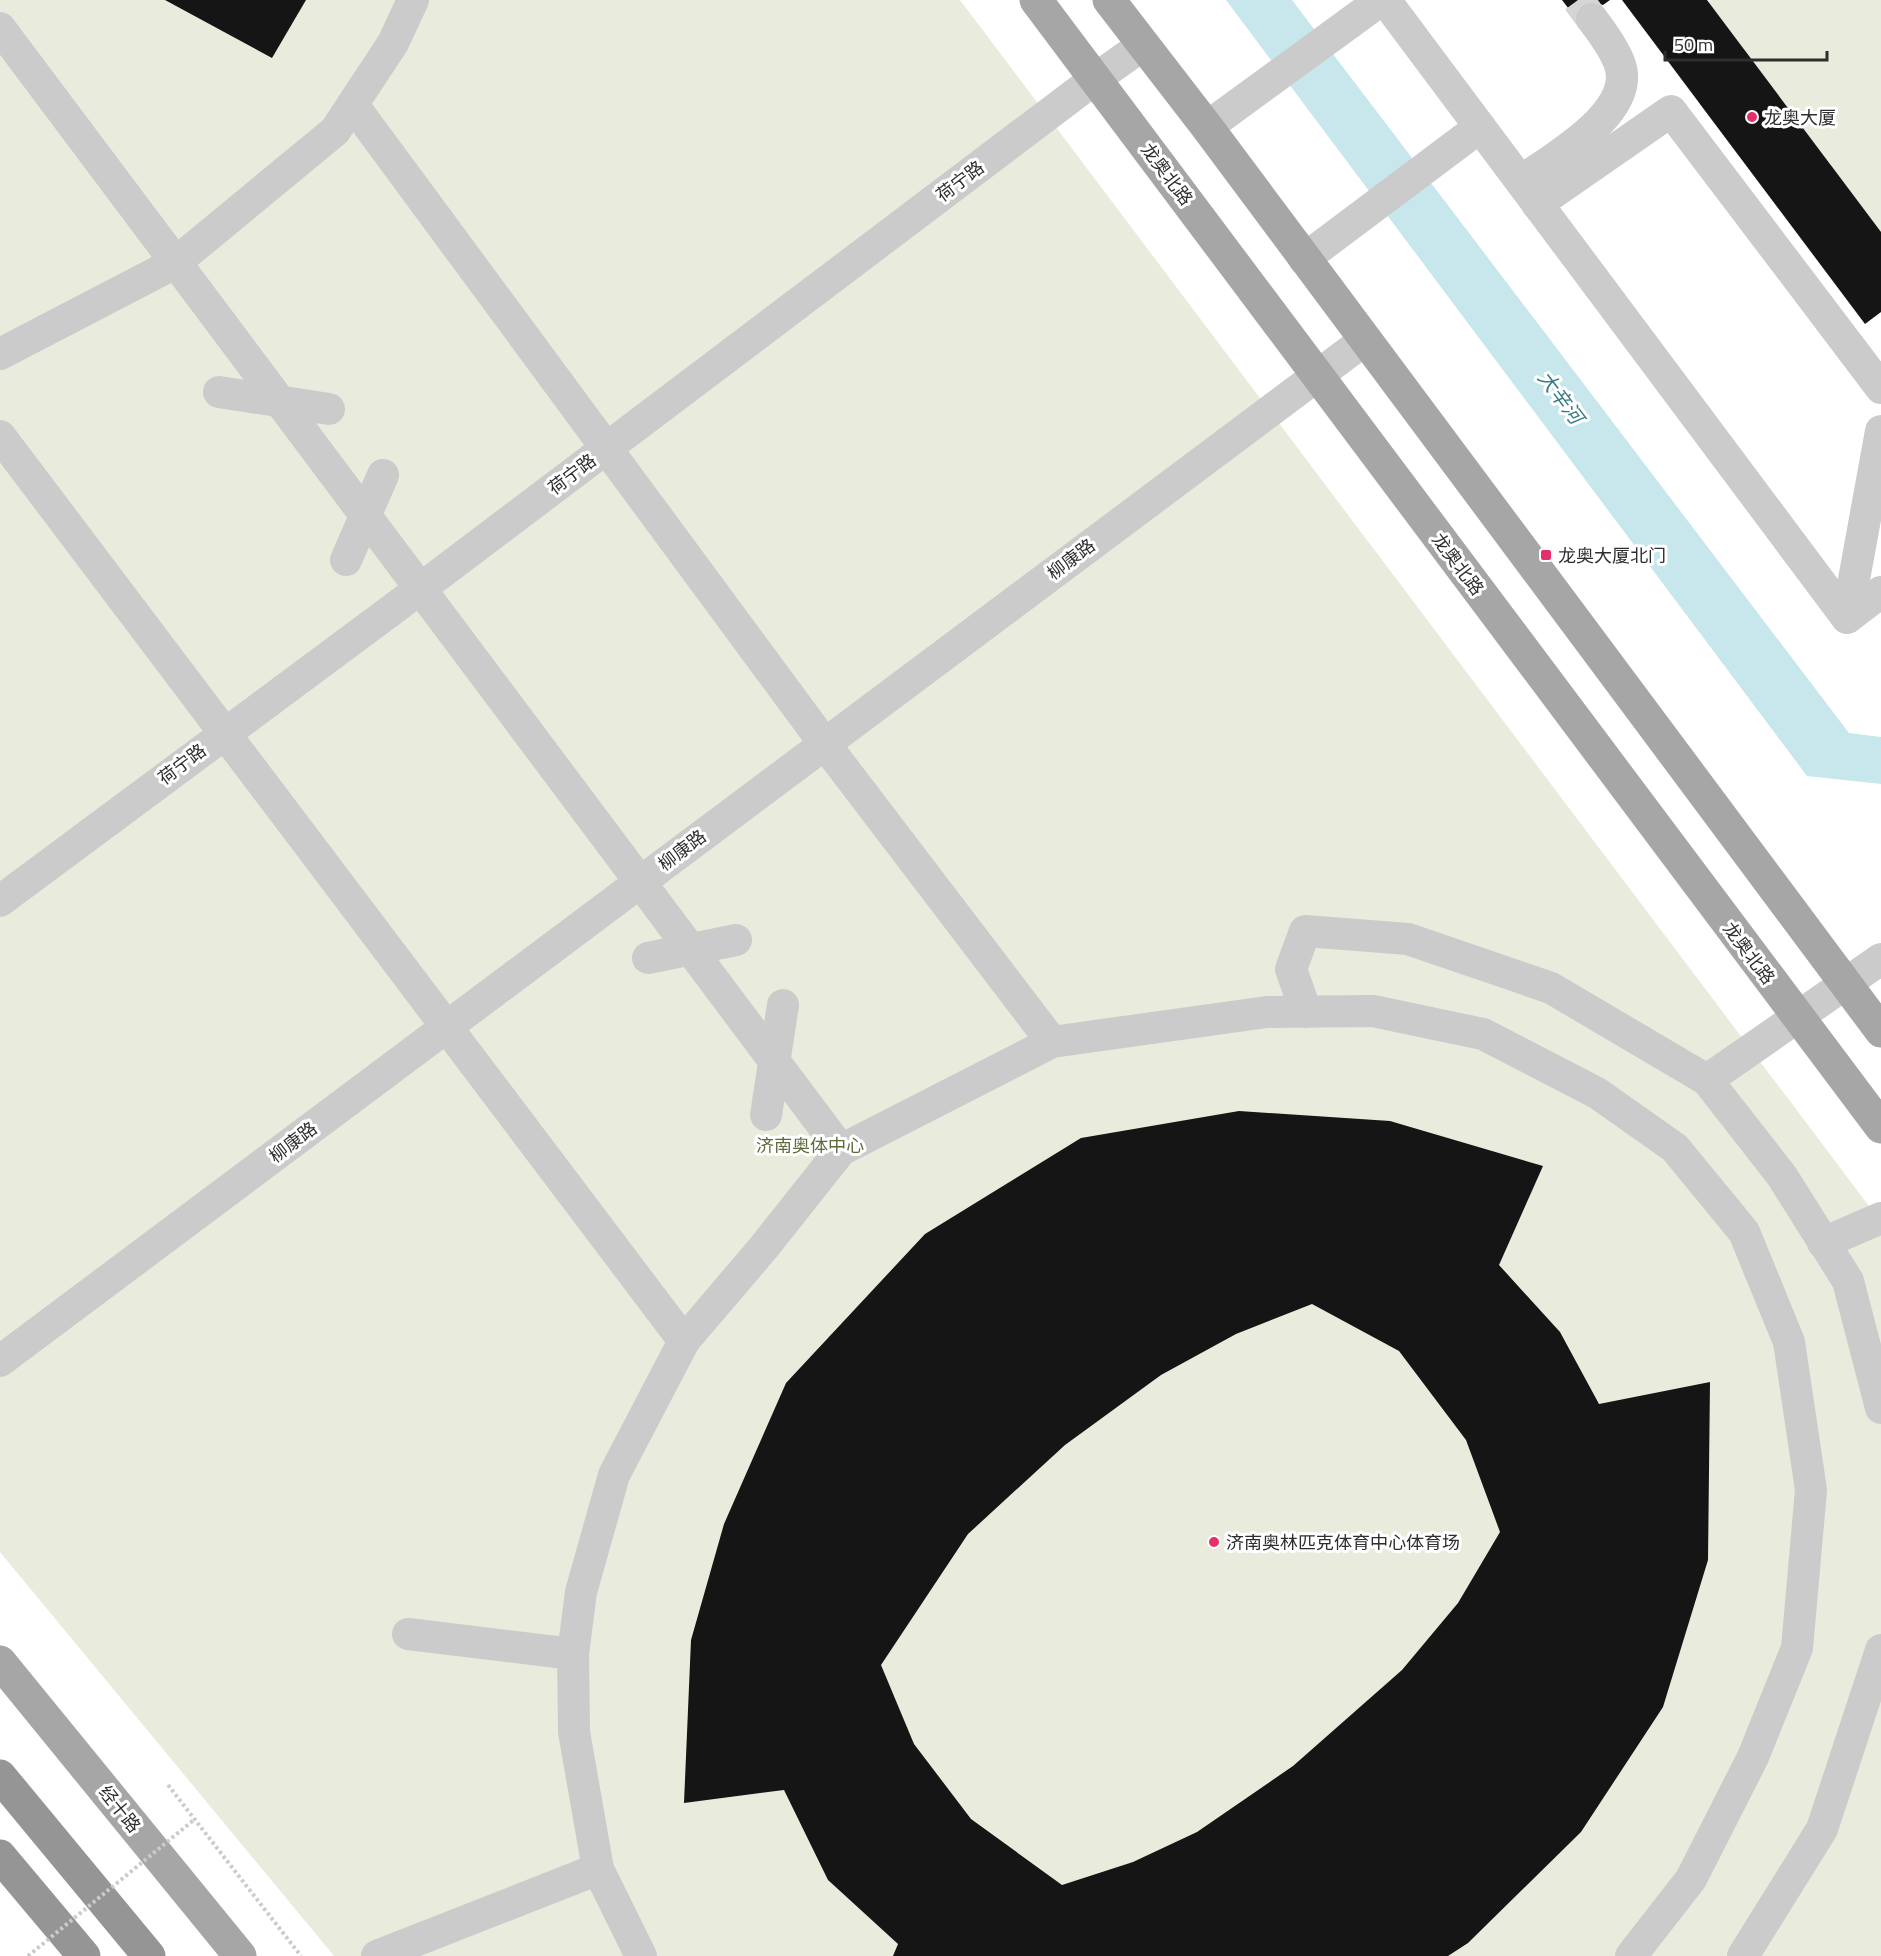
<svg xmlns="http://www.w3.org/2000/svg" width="1881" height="1956" viewBox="0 0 1881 1956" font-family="'Titillium Web','Noto Sans SC',sans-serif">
<rect width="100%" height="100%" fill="#fff"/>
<!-- green -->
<g fill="#e9ecdc">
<path d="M0,0h960l921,1222v734h-1547l-334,-404z"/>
<path d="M1711,0h170v232l-173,-230z"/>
</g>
<!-- water -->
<path fill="#c8e7ec" d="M1226,0h66l557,733 32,4v47l-74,-8z"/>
<!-- building -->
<g fill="#151515" fill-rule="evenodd">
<path d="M165,0h141l-34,58z"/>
<path d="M1562,0h48l-7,5 -13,-4 -8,3 -7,13z"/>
<path d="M1622,0h85l174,232v80l-16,12z"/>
<path d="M1239,1111l151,10 153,45 -44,99 61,67 39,72 111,-22 -2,178 -45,147 -82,125 -113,111 -20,13h-555l5,-12 -70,-64 -44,-90 -100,13 7,-163 33,-116 62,-141 139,-149 156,-96zM1312,1304l87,47 67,89 34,92 -42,71 -56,67 -109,96 -96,66 -64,30 -71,23 -91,-66 -57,-75 -33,-79 87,-131 97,-89 96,-70 75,-41z"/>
</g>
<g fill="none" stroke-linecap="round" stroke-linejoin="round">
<!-- minor-tunnel -->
<path stroke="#d5d5d5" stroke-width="32" stroke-dasharray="32 16" stroke-linecap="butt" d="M1578,0l14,19"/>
<!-- path -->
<path stroke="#cbcbcb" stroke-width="4" stroke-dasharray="3 3" stroke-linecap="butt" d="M168,1785l133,171"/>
<!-- minor -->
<g stroke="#cbcbcb" stroke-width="32">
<path d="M1385,0l462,618 34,-26"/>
<path d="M0,28l841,1122"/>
<path d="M353,105l471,638 228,299"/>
<path d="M1207,127l174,-127"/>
<path d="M1521,181c32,-23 118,-70 98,-119 -6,-15 -17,-30 -27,-43"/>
<path d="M1537,204l134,-93 210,277"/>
<path d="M1304,259l176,-132"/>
<path d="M0,354l175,-91 160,-132 58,-88 20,-43"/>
<path d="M0,436l684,905"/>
<path d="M1847,618l34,-187"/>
<path d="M0,901l420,-312 675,-510 48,-34"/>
<path d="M1306,1012l-15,-43 14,-38 103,8 143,49 156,92 75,96 66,105 33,127"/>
<path d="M1707,1080l174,-121"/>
<path d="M1823,1243l58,-25"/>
<path d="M0,1361l1365,-1021"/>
<path d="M408,1634l165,20"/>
<path d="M377,1956l221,-87"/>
<path d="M641,1956l-43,-87 -24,-137 -1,-78 8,-62 33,-117 70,-134 80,-94 77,-97 211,-108 215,-30 106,-1 110,23 114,59 78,55 69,84 45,110 22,148 -14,158 -44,109 -62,122 -60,77"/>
<path d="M1743,1956l79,-127 59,-179"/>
</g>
<!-- major -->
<g stroke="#a6a6a6" stroke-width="33">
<path d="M1036,0l845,1127"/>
<path d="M1109,0l98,127 674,904"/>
<path d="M0,1662l240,294"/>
</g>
<!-- highway -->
<g stroke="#959595" stroke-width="33">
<path d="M0,1776l149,180"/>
<path d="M0,1856l84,100"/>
</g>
<!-- path-bridge -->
<path stroke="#cbcbcb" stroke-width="4" stroke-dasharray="3 3" stroke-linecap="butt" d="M28,1956l167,-137"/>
<!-- minor-bridge -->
<g stroke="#cbcbcb" stroke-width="32">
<path d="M219,392l110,17"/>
<path d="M346,560l37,-85"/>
<path d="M648,958l88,-18"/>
<path d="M766,1115l17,-110"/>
</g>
</g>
<!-- markers -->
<g fill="#e72e6d" stroke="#fff" stroke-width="2">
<circle cx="1752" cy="117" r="6"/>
<rect x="1540" y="549" width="12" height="12" rx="3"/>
<circle cx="1214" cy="1542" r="6"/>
</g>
<g text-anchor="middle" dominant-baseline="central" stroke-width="6" stroke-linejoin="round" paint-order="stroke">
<!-- poi labels -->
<g font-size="18" fill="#2e2e2e" stroke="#fff" text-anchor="start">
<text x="1764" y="117">龙奥大厦</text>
<text x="1558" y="555">龙奥大厦北门</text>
<text x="1226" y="1542">济南奥林匹克体育中心体育场</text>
</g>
<!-- street labels -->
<g font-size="18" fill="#2e2e2e" stroke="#fff">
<text transform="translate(1167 174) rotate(53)">龙奥北路</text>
<text transform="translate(960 181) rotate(-37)">荷宁路</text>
<text transform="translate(572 474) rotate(-37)">荷宁路</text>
<text transform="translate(1071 559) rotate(-37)">柳康路</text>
<text transform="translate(1458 564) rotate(53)">龙奥北路</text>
<text transform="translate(182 764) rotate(-37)">荷宁路</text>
<text transform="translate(682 850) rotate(-37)">柳康路</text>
<text transform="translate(1749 953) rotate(53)">龙奥北路</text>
<text transform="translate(293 1142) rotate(-37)">柳康路</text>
<text transform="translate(120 1809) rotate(51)">经十路</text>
</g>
<!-- park labels -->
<g font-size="18" fill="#5e6b3b" stroke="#fff">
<text x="810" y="1145">济南奥体中心</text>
</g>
<!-- water labels -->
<g font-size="20" font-style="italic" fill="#377b84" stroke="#fff">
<text transform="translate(1561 397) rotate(53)">大辛河</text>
</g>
</g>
<!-- scale -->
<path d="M1665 51v9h162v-9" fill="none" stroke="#2e2e2e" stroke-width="3"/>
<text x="1674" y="51" font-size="18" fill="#2e2e2e" stroke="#ffffff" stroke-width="4.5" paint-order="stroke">50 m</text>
</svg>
